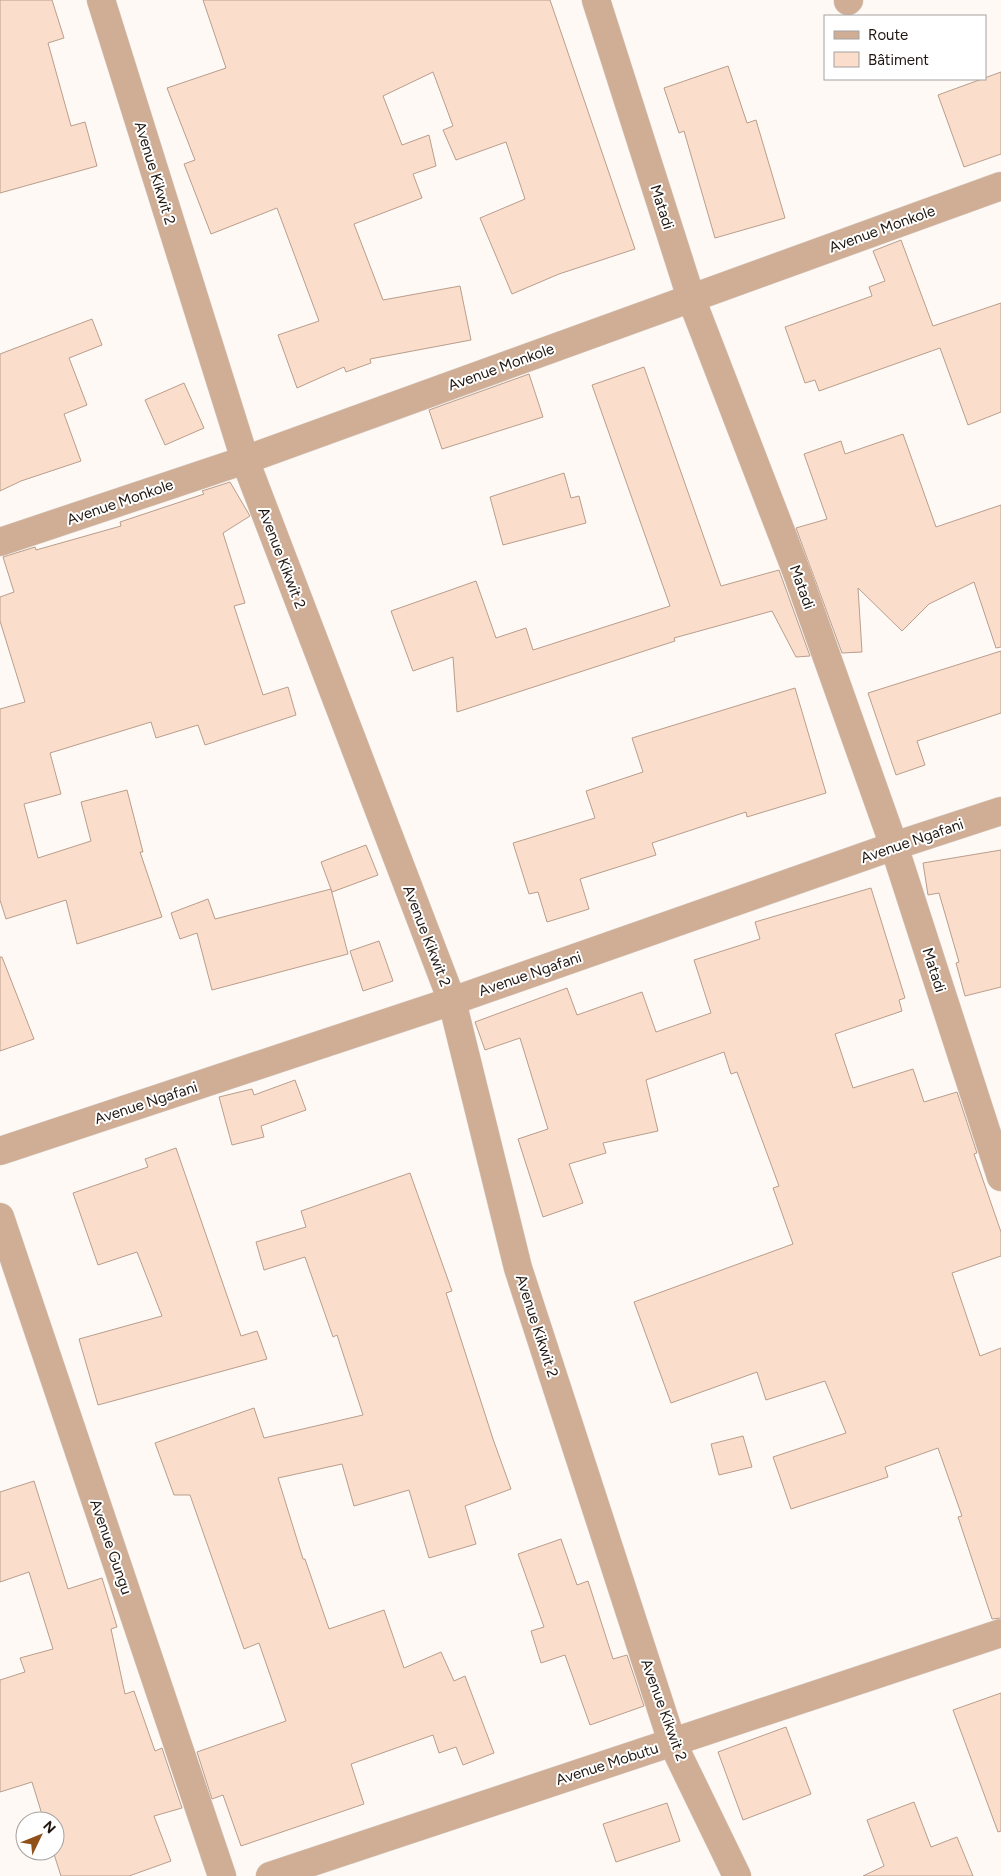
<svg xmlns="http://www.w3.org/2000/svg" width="1001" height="1876" viewBox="0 0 1001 1876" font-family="Figtree,sans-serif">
<rect width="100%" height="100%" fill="#fff9f5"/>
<!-- building -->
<g fill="#faddca" stroke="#b99e8c">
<path d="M0,0h52l12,38 -16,5 23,83 14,-4 12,44 -97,27z"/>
<path d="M203,0h347l85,249 -76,25 -47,20 -32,-76 45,-19 -19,-57 -50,18 -13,-30 10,-4 -20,-54 -50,24 19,49 27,-10 7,31 -23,8 9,24 -68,26 29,76 77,-14 11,54 -101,19 1,4 -25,9 -2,-5 -47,21 -19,-53 41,-14 -42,-113 -66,26 -27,-70 11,-4 -28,-72 59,-20z"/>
<path d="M728,66l19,57 9,-3 29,98 -70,20 -31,-107 -5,2 -15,-45z"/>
<path d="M1001,72v82l-37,13 -26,-72z"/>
<path d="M901,240l32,86 68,-23v109l-33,13 -28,-77 -121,43 -4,-11 -10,3 -20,-56 87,-31 -3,-9 16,-6 -12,-30z"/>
<path d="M92,319l10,26 -33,13 18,47 -23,9 17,47 -60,20 -21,10v-137z"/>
<path d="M644,367l77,219 58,-16 31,86 -14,1 -24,-46 -98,27 1,3 -218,71 -4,-55 -40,14 -22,-60 85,-30 20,57 30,-10 7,22 137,-44 -78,-221z"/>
<path d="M529,374l14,43 -101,32 -13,-39z"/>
<path d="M184,383l20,45 -39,17 -20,-45z"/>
<path d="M903,434l33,93 65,-22v142l-5,1 -22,-66 -45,22 -27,27 -44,-43 4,64 -20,1 -46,-125 31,-9 -23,-65 37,-13 4,13z"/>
<path d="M564,473l7,25 8,-2 7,27 -83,22 -13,-48z"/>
<path d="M230,482l20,34 -27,17 22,70 -11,3 29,89 25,-8 8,28 -91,30 -7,-20 -42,13 -5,-16 -101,31 11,41 -37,10 14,54 53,-17 -10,-39 46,-12 16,62h-3l22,65 -85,27 -11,-44 -60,19 -6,-19v-191l25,-7 -25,-81v-24l14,-5 -11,-35 32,-10 1,3 85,-24 -1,-4 84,-28 -2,-3z"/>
<path d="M1001,651v62l-84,28 8,24 -29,10 -28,-82z"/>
<path d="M795,688l31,105 -79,24 -1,-5 -94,31 4,12 -76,24 9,30 -42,13 -9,-30 -9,2 -16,-51 82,-25 -9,-27 57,-19 -11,-34z"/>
<path d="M366,845l12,30 -46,17 -11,-30z"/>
<path d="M1001,850v137l-36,9 -9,-33 3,-1 -20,-69 -11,2 -5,-32z"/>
<path d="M871,888l34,110 -6,2 3,11 -67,23 18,54 60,-19 11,33 33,-10 20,61 -3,1 27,78v24l-49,17 28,83 21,-8v270l-9,1 -34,-102 4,-1 -24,-68 -53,19 3,10 -97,32 -18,-52 73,-24 -21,-52 -59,19 -9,-28 -86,31 -37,-101 159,-58 -20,-56 6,-2 -42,-114 -6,2 -7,-22 -78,28 12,51 -55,12 3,10 -37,11 14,39 -40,14 -25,-78 30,-10 -28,-91 -35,12 -10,-28 92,-34 10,27 65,-23 14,40 55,-19 -17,-53 66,-21 -5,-17z"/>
<path d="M331,889l17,65 -136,36 -15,-57 -17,6 -9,-26 37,-14 7,20z"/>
<path d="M379,941l14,40 -30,10 -13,-40z"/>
<path d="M0,957h2l32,82 -34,12z"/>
<path d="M295,1080l11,30 -45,16 3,11 -32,8 -13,-48 33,-8 2,6z"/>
<path d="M176,1148l65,188 16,-5 10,28 -169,46 -19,-66 83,-23 -25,-64 -39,13 -25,-72 75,-26 -3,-8z"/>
<path d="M410,1173l42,118 -6,2 47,146 18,50 -46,17 11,38 -47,14 -20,-68 -55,16 -12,-42 -64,14 25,81h2l24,70 55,-19 20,58 37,-16 13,29 11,-5 29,77 -31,12 -7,-18 -17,6 -6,-18 -82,29 13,40 -123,42 -18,-51 -11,4 -15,-47 89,-31 -27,-78 -15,6 -54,-154h-16l-19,-52 99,-35 10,30 99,-23 -26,-80 -4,2 -28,-80 -41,13 -8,-28 50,-15 -5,-16z"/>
<path d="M743,1436l9,31 -33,8 -8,-31z"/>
<path d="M34,1481l34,108 34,-11 15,49 -6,2 14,65 9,-3 21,60 7,-3 20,60 -28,8 17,45 -42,15h-68l-8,-25h2v-30h-11l-12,-39 -32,10v-112l25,-8 -5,-14 33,-9 -24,-77 -29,10v-90z"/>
<path d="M561,1539l16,46 11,-4 25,78 14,-4 17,51 -54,19 -25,-70 -24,8 -10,-32 13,-4 -26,-73z"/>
<path d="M1001,1693v138l-3,1 -45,-122z"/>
<path d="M786,1727l25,67 -68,26 -25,-68z"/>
<path d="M914,1802l17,45 26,-10 16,39h-110l21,-10 -17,-46z"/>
<path d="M667,1803l13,38 -64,21 -13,-38z"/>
</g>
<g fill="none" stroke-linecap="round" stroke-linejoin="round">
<defs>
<g id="minor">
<path d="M101,0l144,460 207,541 66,267 154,474 65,134"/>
<path d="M596,0l95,298 106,275 97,273 107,331"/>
<path d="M848,1l1,-1"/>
<path d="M0,542l245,-82 756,-274"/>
<path d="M0,1151l452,-150 442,-155 107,-35"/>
<path d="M0,1217l222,659"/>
<path d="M270,1876l731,-243"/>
</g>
</defs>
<!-- minor casing -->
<use href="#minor" stroke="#dbd5d0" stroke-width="29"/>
<!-- minor -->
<use href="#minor" stroke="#d0ae96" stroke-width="28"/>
</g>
<g text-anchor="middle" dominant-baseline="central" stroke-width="4" stroke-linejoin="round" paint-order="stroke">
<!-- street labels -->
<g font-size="15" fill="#211710" stroke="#fff">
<text transform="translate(155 173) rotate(73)">Avenue Kikwit 2</text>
<text transform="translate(662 207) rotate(72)">Matadi</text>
<text transform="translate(882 229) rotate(-20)">Avenue Monkole</text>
<text transform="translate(501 367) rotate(-20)">Avenue Monkole</text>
<text transform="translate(120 502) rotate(-19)">Avenue Monkole</text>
<text transform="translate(282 558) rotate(69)">Avenue Kikwit 2</text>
<text transform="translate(802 587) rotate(70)">Matadi</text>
<text transform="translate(912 841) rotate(-19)">Avenue Ngafani</text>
<text transform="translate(427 936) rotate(69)">Avenue Kikwit 2</text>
<text transform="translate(934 970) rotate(72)">Matadi</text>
<text transform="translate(530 974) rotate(-19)">Avenue Ngafani</text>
<text transform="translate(146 1103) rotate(-18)">Avenue Ngafani</text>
<text transform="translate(537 1326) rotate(72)">Avenue Kikwit 2</text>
<text transform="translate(111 1547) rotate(71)">Avenue Gungu</text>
<text transform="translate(664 1710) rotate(70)">Avenue Kikwit 2</text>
<text transform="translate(607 1764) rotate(-18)">Avenue Mobutu</text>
</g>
</g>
<!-- legend -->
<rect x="824" y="15" width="162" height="65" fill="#ffffff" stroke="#a6a29f"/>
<rect x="834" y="31" width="25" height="8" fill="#d0ae96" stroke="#a6a29f"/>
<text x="868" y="40" font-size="15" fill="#211710">Route</text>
<rect x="834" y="52" width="25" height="15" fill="#faddca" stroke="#a6a29f"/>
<text x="868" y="65" font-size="15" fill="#211710">Bâtiment</text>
<!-- north arrow -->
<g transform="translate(40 1836) rotate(47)"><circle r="24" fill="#ffffff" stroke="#a6a29f"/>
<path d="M0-4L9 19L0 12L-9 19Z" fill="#90501a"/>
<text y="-8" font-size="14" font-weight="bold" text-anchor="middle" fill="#211710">N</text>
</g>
</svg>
